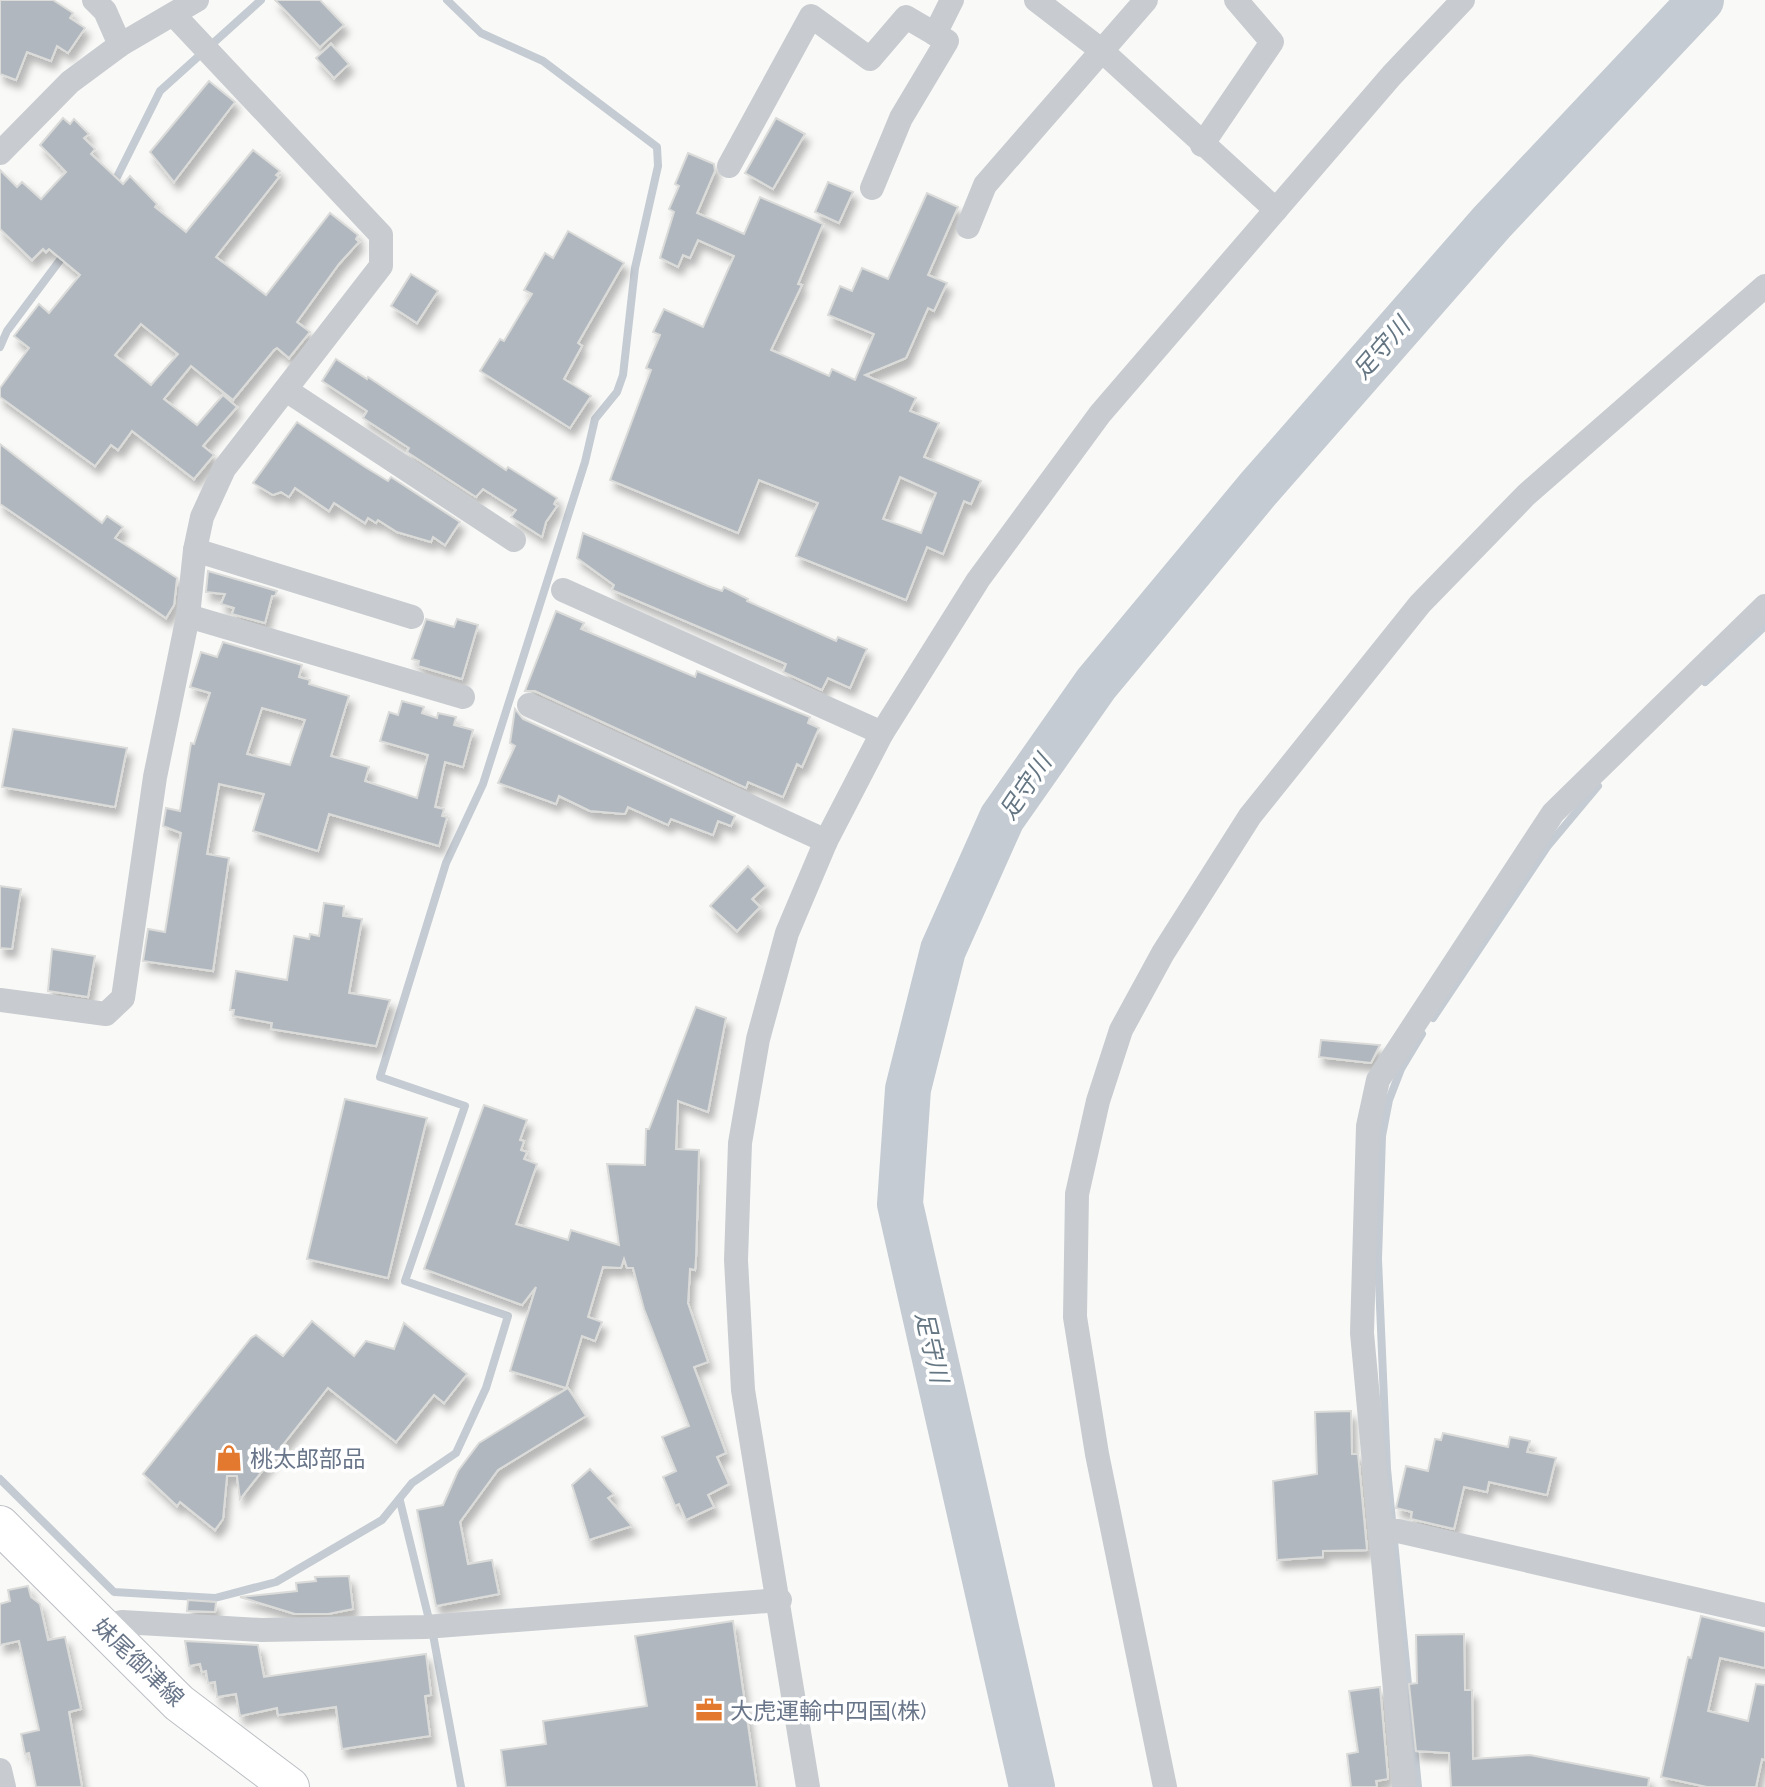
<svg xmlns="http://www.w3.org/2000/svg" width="1765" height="1787" viewBox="0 0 1765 1787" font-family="Raleway,'Noto Sans JP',sans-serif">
<defs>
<filter id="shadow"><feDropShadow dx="4.5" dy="8" stdDeviation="3.5" flood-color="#0004"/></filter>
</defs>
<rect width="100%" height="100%" fill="#f9faf8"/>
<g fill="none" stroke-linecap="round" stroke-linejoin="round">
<!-- stream -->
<g stroke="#c5cbd2" stroke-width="8">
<path d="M112,187l48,-96 101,-91"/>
<path d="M0,347l7,-16 59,-79"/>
<path d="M1705,682l60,-56"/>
<path d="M1433,1018l114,-171 51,-61"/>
<path d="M0,1479l114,113 101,6 61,-16 106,-62 30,-37 44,-30 30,-65 22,-72 -103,-35 60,-175 -85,-29 66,-214 37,-79 102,-322 10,-43 22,-27 6,-17 12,-107 23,-102 -1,-19 -114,-86 -62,-28 -34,-33"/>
<path d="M400,1501l34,139 27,147"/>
<path d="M1418,1787l-31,-318 -9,-210 4,-123 7,-36 12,-31 21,-35"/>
</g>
<!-- river -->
<path stroke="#c5cbd2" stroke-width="46" d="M1032,1787l-132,-583 8,-115 35,-139 59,-132 94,-134 162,-195 234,-267 209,-222"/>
</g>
<!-- building -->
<g fill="#b0b7be" stroke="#dbdcda" stroke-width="2" fill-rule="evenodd" filter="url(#shadow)">
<path d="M0,0h53l20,13 -3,5 15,10 -17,25 -11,-7 -6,15 -24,-9 -11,28 -16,-6z"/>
<path d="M275,0h45l24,25 -24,22z"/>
<path d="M331,44l18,20 -15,14 -18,-20z"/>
<path d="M209,81l26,21 -61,80 -24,-30z"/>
<path d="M63,118l7,6 4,-5 15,15 -5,4 11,11 -4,5 32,30 7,-8 27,28 -2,3 31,25 67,-82 27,21 -4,4 3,2 -63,80 50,38 64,-82 28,22 -2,4 3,3 -20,22 -42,58 13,10 -21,26 -12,-10 -3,2 -41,50 -42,-34 -27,33 33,26 26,-30 14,12 -34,39 11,9 -20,24 -62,-48 -14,19 -7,-5 -16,21 -95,-69v-9l29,-40 -15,-12 25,-32 10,9 31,-38 -31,-26 -3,3 -3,-3 -11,11 -32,-31v-59l17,17 5,-5 19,17 25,-27 -26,-27zM141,324l37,30 -27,31 -36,-30z"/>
<path d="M776,118l29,16 -32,55 -28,-16z"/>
<path d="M688,153l26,11 1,7 -18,42 47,21 16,-37 63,27 -25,60 4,1 -31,65 58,26 3,-7 23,11 19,-46 -46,-19 12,-29 12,5 10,-23 26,11 39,-86 31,14 -30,68 19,8 -13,28 -6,-3 -22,50 -41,17 51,23 -6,13 29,12 -15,34 57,24 -10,23 -7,-3 -21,53 -16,-7 -21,53 -110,-44 22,-53 -59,-23 -21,53 -128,-53 41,-110 -5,-2 14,-33 -7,-3 11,-23 39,18 31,-71 -36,-16 -8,18 -7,-3 -5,12 -18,-9 14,-46 -5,-3 10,-23 -4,-2zM900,477l36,16 -15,40 -38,-14z"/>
<path d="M828,182l25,10 -14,31 -24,-11z"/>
<path d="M568,231l56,32 -46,80 4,3 -18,33 27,17 -21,32 -90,-57 20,-32 4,2 28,-47 -8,-4 21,-37 8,5z"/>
<path d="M411,274l27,17 -21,32 -26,-17z"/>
<path d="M336,359l31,20 1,-2 138,93 2,-3 49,31 -3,6 3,2 -11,16 -4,15 -31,-20 5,-7 -33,-21 -7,8 -69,-45 2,-4 -46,-30 4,-7 -45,-30z"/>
<path d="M297,422l68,45 23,14 3,-4 69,45 -15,23 -12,-8 -2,5 -34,-10 -19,-12 -2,3 -8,-5 -3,5 -31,-20 -5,8 -34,-23 -6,9 -8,-5 -8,3 -20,-12z"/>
<path d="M0,444l102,79 5,-7 16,11 -8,11 62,40 -3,27 -8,13 -166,-114z"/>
<path d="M583,533l125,53 14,5 2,-4 24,12 -1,2 89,40 2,-4 29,12 -17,39 -22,-10 -6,12 -39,-18 3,-8 -174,-74 2,-5 -37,-27z"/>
<path d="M208,571l69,20 -2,5h-3l-7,27 -33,-9 2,-6 -13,-4 4,-10 -19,-2z"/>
<path d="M556,611l28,12 -3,6 114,48 2,-6 113,46 -2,6 11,5 -17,39 -5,-3 -14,33 -35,-15 -2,6 -211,-97h-10z"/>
<path d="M426,619l28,8 3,-8 21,6 -16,54 -44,-13 1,-5 -7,-2z"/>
<path d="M223,642l79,23 -3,12 11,3 -1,4 40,12 -18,60 38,11 -4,14 52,17 11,-43 -48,-14 9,-29 9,3 4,-14 22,6 -2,6 15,5 1,-5 18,4 -2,8 19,5 -10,37 -18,-5 -10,45 9,2 -2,7 5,1 -8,29 -110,-32 -11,37 -65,-20 11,-37 -45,-10 -12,70 22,4 -16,113 -70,-10 5,-32 17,3 16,-99 -18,-7 3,-18 14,3 11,-68 3,1 16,-51 -20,-6 11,-35 16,5zM262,708l43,12 -15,45 -43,-11z"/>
<path d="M515,709l8,10 212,97 -4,10 -13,-5 -5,14 -42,-16 -3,6 -40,-18 -3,7 -35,-3 -31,-15 -3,8 -58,-21 17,-37 -5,-3z"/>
<path d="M13,729l114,19 -12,59 -113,-20z"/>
<path d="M748,866l18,20 -14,13 8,8 -23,24 -27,-25z"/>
<path d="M0,886l21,3 -9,60 -12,-1z"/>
<path d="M324,903l20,3 -1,10 19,3 -13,74 41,7 -14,46 -105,-17 1,-6 -39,-7 1,-6h-4l6,-39 51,9 7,-44 15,3 1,-5 9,2z"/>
<path d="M52,949l43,7 -7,41 -40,-6z"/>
<path d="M696,1007l30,11 -18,94 -30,-11 -2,48 23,1 -3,108 -1,12 -5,-1 -2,34 20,59 -14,5 32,86 -9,4 12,27 -21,11 6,12 -28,13 -7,-16 -4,2 -12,-29 13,-6 -14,-34 27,-11 -45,-117 -11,-41h-6l-3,-9 -3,9 -18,-1 -15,50 14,5 -7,19 -13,-5 -16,52 -56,-17 26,-84 -14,18 -98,-36 60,-164 43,15 -7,20 4,1 -3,9 6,2 -3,7 13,5 -21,60 52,16 3,-10 48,15 -12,-81 38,1 1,-36h3z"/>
<path d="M1321,1040l59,5 -9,18 -52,-6z"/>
<path d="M345,1099l82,19 -39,160 -81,-19z"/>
<path d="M312,1321l42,35 12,-15 28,8 10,-26 63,51 -23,29 -10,-8 -38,47 -68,-54 -88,111 -3,-23h-10l-4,43 -8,11 -35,-28 -3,4 -34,-32 108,-136 5,-3 27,21z"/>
<path d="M568,1388l18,28 -88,54 -38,52 8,42 24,-4 7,34 -63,12 -19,-96 26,-5 15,-34 21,-28z"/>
<path d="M1351,1411l1,43h6l9,96 -44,1v6l-46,3 -4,-79 44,-7 -2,-62z"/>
<path d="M1443,1433l65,14 2,-10 20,4 -3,11 29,6 -9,37 -58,-13 -2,10 -23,-5 -10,42 -43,-10 1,-7 -16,-4 10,-42 22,5 7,-32 6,1z"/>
<path d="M590,1469l24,25 -6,4 24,28 -43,14 -17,-55z"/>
<path d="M349,1576l4,33 -25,5h-33l-55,-17 57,-6 -1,-8 20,-2 -1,-4z"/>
<path d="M28,1586l3,11 9,7 8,36 17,-3 16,72 -12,3 13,75h-46l-7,-34 -4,1 -4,-20 18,-4 -20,-89 -19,4v-41l10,-3 -2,-11z"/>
<path d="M188,1600l28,2 -1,10 -28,-1z"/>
<path d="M1701,1616l64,16v36l-45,-10 -12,53 40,10 8,-37 9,1v75l-3,-1 -6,28h-49l-46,-10 27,-120 3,1z"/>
<path d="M733,1621l24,166h-251l-5,-37 45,-6 -3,-23 104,-15 -12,-70z"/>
<path d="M1464,1634l1,56h7l1,69 57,-4 119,23 -1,9h-197l-2,-34 -33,-2 -7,-67 8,-1 -1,-48z"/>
<path d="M185,1641l73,4 6,32 162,-23 5,41 -6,1 5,40 -88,13 -6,-42 -58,8 -1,-7 -37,8 -4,-22 -19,3 -2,-15 -7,1 -2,-12 -4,1 -2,-8 -11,2z"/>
<path d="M1380,1687l8,92 -12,2 1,6h-26l-4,-33 11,-2 -9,-61z"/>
</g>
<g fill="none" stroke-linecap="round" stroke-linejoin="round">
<defs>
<path id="primary" d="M0,1525l179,178 111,84"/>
</defs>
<!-- primary casing -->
<use href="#primary" stroke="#bbbec3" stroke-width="40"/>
<!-- street -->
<g stroke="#c8cbcf" stroke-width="24">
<path d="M94,0l11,11 15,34"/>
<path d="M1036,0l65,50 175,160"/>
<path d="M174,15l207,220v31l-157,203 -22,48 -7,33"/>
<path d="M935,34l17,-34"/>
<path d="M1202,145l70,-103 -36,-42"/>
<path d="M0,153l70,-71 50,-37 77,-45"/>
<path d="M729,166l82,-150 59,43 36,-42 41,24 -46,77 -29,70"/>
<path d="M968,227l17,-42 161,-185"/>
<path d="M286,390l228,150"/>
<path d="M563,590l319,143"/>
<path d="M188,616l275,81"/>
<path d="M529,705l297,136"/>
<path d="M0,1000l106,14 17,-16 32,-221 33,-161 7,-66 217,67"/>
<path d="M1382,1531h16l367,84"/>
<path d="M101,1626l21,-4 139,8 164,-3 355,-27"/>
<path d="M0,1770l4,17"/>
<path d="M808,1787l-65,-397 -7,-130 4,-117 18,-104 29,-106 39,-92 56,-108 96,-153 122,-166 292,-339 71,-75"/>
<path d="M1165,1787l-68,-333 -22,-137 2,-123 21,-93 23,-71 42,-77 87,-137 170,-212 106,-109 239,-209"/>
<path d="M1404,1787l-42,-454 6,-207 10,-46 175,-267 212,-207"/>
</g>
<!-- primary -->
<use href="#primary" stroke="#fff" stroke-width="38"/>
</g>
<!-- icons -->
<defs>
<symbol id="shop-bare" viewBox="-9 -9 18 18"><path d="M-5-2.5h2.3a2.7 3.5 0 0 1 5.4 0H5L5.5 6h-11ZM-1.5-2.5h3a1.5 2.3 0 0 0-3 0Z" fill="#e3792f" stroke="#fff" stroke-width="2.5" paint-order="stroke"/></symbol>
<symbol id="office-bare" viewBox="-9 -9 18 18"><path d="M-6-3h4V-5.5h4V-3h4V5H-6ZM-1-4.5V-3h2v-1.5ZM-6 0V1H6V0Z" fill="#e3792f" stroke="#fff" stroke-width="2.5" paint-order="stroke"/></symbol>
</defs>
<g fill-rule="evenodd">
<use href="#shop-bare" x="210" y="1439" width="38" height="38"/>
<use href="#office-bare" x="690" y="1691" width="38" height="38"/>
</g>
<g text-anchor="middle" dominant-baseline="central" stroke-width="7" stroke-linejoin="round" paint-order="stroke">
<!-- poi labels -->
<g font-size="23" fill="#697589" stroke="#fff" text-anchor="start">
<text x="250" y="1458">桃太郎部品</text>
<text x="730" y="1710">大虎運輸中四国(株)</text>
</g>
<!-- street labels -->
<g font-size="23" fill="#697589" stroke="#fff">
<text transform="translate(139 1662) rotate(44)">妹尾御津線</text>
</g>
<!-- water labels -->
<g font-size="24" font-style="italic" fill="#657683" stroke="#fff">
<text transform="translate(1381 348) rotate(-49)">足守川</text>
<text transform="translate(1025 787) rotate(-56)">足守川</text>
<text transform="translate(932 1347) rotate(77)">足守川</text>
</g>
</g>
</svg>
